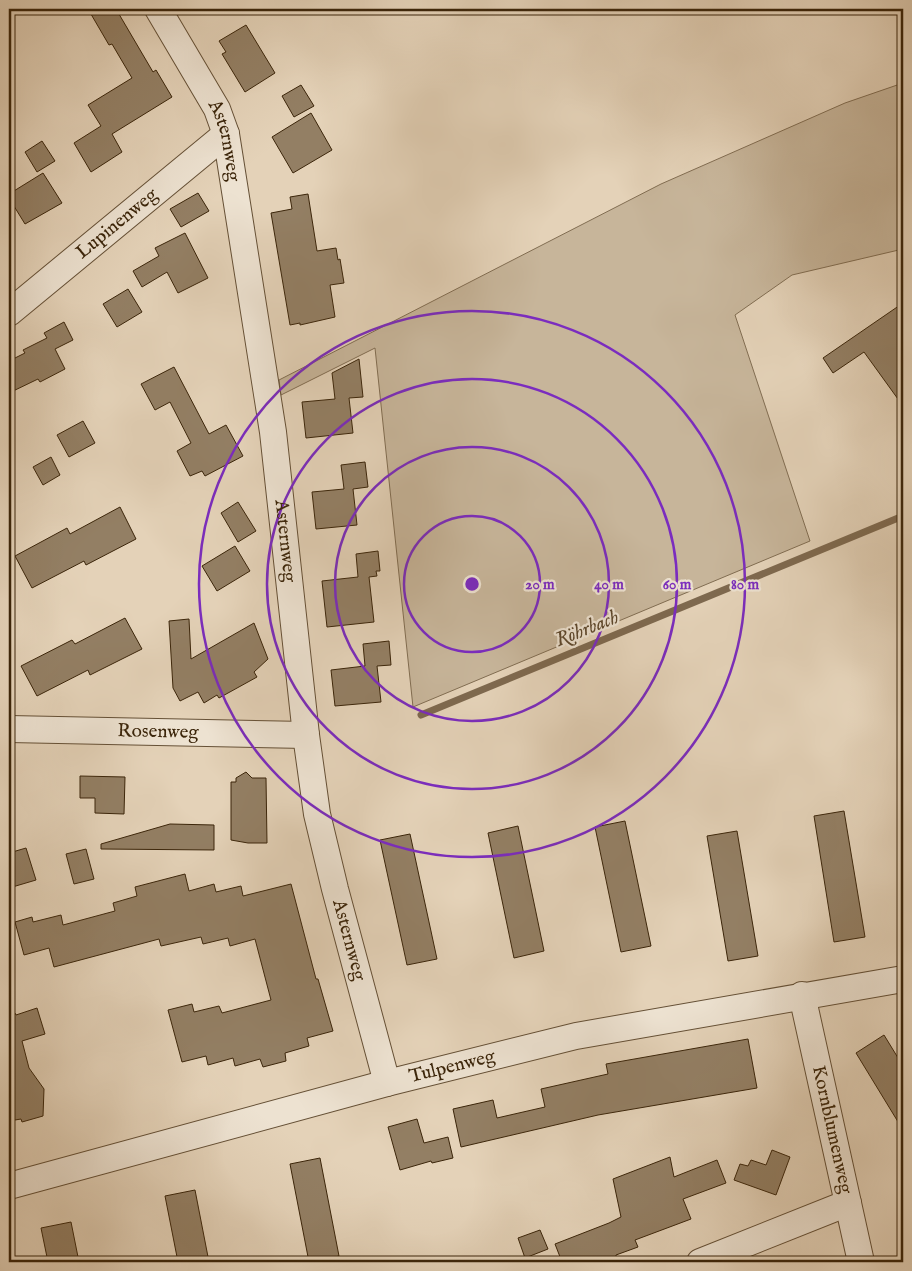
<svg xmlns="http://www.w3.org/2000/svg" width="912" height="1271" viewBox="0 0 912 1271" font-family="'IM FELL English',serif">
<rect width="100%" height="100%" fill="#e4d2b8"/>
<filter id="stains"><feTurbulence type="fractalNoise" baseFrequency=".004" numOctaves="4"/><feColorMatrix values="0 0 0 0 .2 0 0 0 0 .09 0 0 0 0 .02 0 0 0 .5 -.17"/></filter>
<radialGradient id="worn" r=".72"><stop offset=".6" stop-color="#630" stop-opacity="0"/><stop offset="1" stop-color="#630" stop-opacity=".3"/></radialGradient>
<!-- green -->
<path fill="#c7b59a" stroke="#816d52" d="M903,83v166l-111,26 -57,40 75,226 -397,166 -38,-359 -94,47 -2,-15 382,-196 184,-81z"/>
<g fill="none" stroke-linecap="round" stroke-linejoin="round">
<!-- stream -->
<path stroke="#7e694f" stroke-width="7" d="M421,715l482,-199"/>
</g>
<!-- building -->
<g fill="#937f64" stroke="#3b250a">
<path d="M88,9h28l37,63 3,-2 16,27 -60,37 10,18 -31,20 -17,-29 27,-17 -13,-21 44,-27 -20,-34 -3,1z"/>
<path d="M246,25l29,48 -30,19 -23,-38 4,-2 -7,-11z"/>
<path d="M301,85l13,21 -20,11 -12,-21z"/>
<path d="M311,113l21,37 -39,23 -21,-36z"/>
<path d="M42,141l13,20 -18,11 -12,-20z"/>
<path d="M43,173l19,30 -37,21 -16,-26v-4z"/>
<path d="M198,193l11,18 -28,16 -11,-18z"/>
<path d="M308,194l9,57 19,-3 2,12 2,-1 4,24 -14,2 5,32 -35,8v-2l-10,2 -19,-112 21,-4 -2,-12z"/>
<path d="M185,233l23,45 -30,15 -11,-21 -25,15 -9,-16 26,-15 -4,-8z"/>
<path d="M128,289l14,23 -25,15 -14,-23z"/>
<path d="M903,303v103l-39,-54 -31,21 -10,-15z"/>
<path d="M64,322l9,18 -18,9 10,20 -25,13 -2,-3 -29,14v-32l16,-8 -2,-3 24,-12 -3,-5z"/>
<path d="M359,359l4,38 -14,1 4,35 -47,5 -4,-36 33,-3 -3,-26z"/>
<path d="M174,367l35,67 17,-9 17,31 -38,20 -3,-5 -12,5 -13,-25 14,-8 -21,-41 -15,8 -14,-26z"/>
<path d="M83,421l12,22 -26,14 -12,-22z"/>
<path d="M51,457l9,18 -17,10 -10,-18z"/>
<path d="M365,462l3,25 -15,2 4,36 -41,4 -4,-37 32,-3 -3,-24z"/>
<path d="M238,502l18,29 -18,11 -17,-29z"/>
<path d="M120,507l16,32 -50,26 -2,-4 -52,27 -17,-32 52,-28 3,6z"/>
<path d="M235,546l15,25 -33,20 -15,-25z"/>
<path d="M378,551l2,20h-4l1,5 -8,1 5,45 -47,5 -5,-46 36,-4 -2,-23z"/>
<path d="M125,618l17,31 -52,26 -2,-5 -51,26 -16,-30 51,-26 3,4z"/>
<path d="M189,619l2,40 63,-36 14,36 -14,13 3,5 -38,21 -2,-3 -13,8 -6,-11 -18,9 -7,-13 -4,-67z"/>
<path d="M389,641l2,24 -14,1 4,36 -46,4 -4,-36 34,-4 -2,-22z"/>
<path d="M246,772l6,6h14l1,65h-19l-17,-3v-58h5v-4z"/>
<path d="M80,776l45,1 -1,37 -29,-1v-15h-15z"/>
<path d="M844,811l21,126 -31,5 -20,-126z"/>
<path d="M625,821l26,125 -30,6 -26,-125z"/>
<path d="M170,824l44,1v25l-113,-1v-5z"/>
<path d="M518,826l26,125 -30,7 -26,-125z"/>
<path d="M737,831l21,125 -30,5 -21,-125z"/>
<path d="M410,834l27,125 -30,6 -27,-125z"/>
<path d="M26,848l10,32 -27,8v-35z"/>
<path d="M86,849l8,30 -20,5 -8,-30z"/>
<path d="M185,874l4,17 25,-7 2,8 25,-6 2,10 48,-12 25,95h2l15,52 -26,7 2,8 -24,7 1,8 -23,6 -3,-8 -25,7 -2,-8 -25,7 -2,-9 -24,6 -14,-52 24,-6 2,8 25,-6 3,7 49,-13 -16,-61 -25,7 -2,-8 -25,6 -2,-7 -40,9 -2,-7 -105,28 -5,-19 -25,7 -9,-33 17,-5 1,5 28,-7 2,10 52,-14 -2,-8 24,-7 -2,-9z"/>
<path d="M37,1008l8,26 -23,7 7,27 15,21 -1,27 -21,6 -1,-3 -12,2v-107l6,-1 1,2z"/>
<path d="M884,1035l19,31v64l-47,-77z"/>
<path d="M748,1039l9,49 -159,27 -137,32 -8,-38 40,-9 4,18 48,-11 -4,-18 67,-15 -2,-10z"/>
<path d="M417,1119l7,24 24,-6 5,21 -21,5 -1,-2 -31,9 -12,-43z"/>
<path d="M772,1150l18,7 -14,38 -42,-15 6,-16 8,2 3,-6 15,5z"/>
<path d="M670,1157l4,20 43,-17 9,23 -43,16 8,20 -56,21 3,7 -22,8v2l-12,5h-42l-7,-18 54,-21 12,-6 -8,-38z"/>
<path d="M320,1158l19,98 -30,6 -19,-98z"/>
<path d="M195,1190l14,72h-31l-13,-66z"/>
<path d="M71,1222l8,40h-31l-7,-34z"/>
<path d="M540,1230l8,19 -23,9 -7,-20z"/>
</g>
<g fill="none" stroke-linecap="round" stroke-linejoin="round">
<defs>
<g id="minor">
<path id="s1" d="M158,9l59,100 9,25 47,298 33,303 11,79 18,75 52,194"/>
<path id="s2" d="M9,313l217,-179"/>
<path id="s3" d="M9,729l297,6"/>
<path id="s4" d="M802,995l59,267"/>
<path id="s5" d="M9,1186l378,-103 189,-47 327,-57"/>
<path d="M700,1262l148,-59"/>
</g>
</defs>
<!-- minor casing -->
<use href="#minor" stroke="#655036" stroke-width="28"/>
<!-- minor -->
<use href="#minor" stroke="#ede2d1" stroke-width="26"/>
</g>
<!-- distance rings -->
<g fill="none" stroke="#7b2cbf" stroke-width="2.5">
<circle cx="472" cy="584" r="68"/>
<circle cx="472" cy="584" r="137"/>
<circle cx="472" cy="584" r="205"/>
<circle cx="472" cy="584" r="273"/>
</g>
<g text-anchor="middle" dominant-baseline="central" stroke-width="4.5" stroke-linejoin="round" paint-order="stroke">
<!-- street labels -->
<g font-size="19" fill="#3b250a" stroke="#ede2d1">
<text stroke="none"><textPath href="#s1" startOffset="149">Asternweg</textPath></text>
<text stroke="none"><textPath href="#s2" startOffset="140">Lupinenweg</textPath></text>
<text stroke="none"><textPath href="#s1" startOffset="554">Asternweg</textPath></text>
<text stroke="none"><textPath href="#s3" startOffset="149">Rosenweg</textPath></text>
<text stroke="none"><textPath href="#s1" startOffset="959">Asternweg</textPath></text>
<text stroke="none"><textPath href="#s5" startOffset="459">Tulpenweg</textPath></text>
<text stroke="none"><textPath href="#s4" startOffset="138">Kornblumenweg</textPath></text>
</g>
<!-- water labels -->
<g font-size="20" font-style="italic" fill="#5d472c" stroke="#ede2d1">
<text transform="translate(587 629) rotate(-22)">Röhrbach</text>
</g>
</g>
<circle cx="472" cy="584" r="8" fill="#7b2cbf" stroke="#ede2d1" stroke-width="2.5"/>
<g font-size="15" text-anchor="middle" font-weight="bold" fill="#7b2cbf" stroke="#ede2d1" stroke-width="4.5" stroke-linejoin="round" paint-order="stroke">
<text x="540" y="589">20 m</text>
<text x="609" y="589">40 m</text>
<text x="677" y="589">60 m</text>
<text x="745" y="589">80 m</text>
</g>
<!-- margin -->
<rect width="912" height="1271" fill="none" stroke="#e4d2b8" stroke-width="30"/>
<rect x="10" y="10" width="892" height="1251" fill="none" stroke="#3b250a" stroke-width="2.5"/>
<rect x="15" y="15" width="882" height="1241" fill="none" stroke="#3b250a"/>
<rect width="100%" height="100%" filter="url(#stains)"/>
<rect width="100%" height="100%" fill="url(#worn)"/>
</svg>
